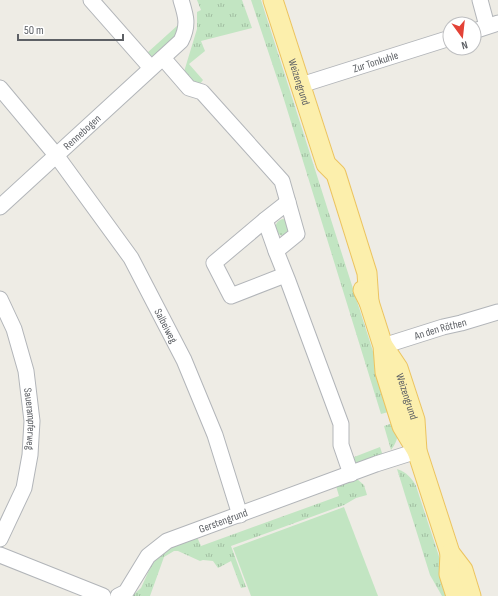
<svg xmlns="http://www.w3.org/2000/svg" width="498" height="596" viewBox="0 0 498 596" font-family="'Sofia Sans Condensed',sans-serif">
<defs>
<pattern id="grass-tufts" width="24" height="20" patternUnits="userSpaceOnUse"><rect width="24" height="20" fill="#c2e5c2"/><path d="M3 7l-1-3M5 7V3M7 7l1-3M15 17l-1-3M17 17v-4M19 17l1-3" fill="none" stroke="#a1bda1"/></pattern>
</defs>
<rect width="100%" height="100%" fill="#eeece5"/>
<!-- grass -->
<g fill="url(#grass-tufts)">
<path d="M197,0h45l10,28 -51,13 4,10 -16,13 14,16 -3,4 -7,2 -10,-11 14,-46v-17l4,-2z"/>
<path d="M251,0h10l131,411 -11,3 -99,-321z"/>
<path d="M180,24c-2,14 -15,23 -24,32h-6l-3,-3 31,-28z"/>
<path d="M283,219l3,1 6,8 -7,8c-6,0 -8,-3 -10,-8 1,-5 3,-8 8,-9z"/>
<path d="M396,422c2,13 3,17 -5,28l-7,-24z"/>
<path d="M380,447l3,9 -28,8 -6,-5z"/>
<path d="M397,469c9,3 15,9 19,17l36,110h-10l-12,-21z"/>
<path d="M357,479l7,6 3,10 -11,3 -12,7 -113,41 15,41 -5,1 -10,-27 -13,7 -5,-7 -10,-1 -3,1 -22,-10h-4l-10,6 -14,39h-18l9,-8 10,-22 11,-15 35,-14 4,9 138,-50 -3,-10z"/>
</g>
<!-- pitch -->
<path fill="#c2e5c2" d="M344,507l34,89h-127l-18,-48z"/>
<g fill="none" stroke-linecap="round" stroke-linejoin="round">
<defs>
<g id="minor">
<path d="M91,0l60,68"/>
<path d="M480,0l7,26"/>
<path d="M474,31l24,-8"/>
<path d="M163,58l26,30 13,4 80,89 15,53 -21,17"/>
<path id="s1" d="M301,85l149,-47"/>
<path id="s2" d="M0,88l56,67 75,103 53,102 31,75 25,80"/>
<path id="s3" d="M0,207l181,-166c8,-16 5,-25 0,-41"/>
<path d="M265,220l11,31 12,30 53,143v21l10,29"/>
<path d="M285,275l-54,21 -17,-33 51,-43 23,-18"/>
<path id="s4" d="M0,299l14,30 12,42 6,50 -2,34 -6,33 -24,51"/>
<path id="s5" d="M383,346l60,-19 18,-4 37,-11"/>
<path d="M0,555l103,41"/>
<path id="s6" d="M118,596l8,-4 22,-36 19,-15 209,-77 41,-13"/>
</g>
<g id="major">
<path id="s7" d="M273,0l53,164 10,10 31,99 2,29"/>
<path d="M363,290l6,12 14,44 2,26 17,54 15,25"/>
<path id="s8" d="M384,347l14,21 17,52 2,31 33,102 13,17 8,26"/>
<path d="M450,553l-1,21 7,22"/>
</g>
</defs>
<!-- minor casing -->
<use href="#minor" stroke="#b2b5b9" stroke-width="17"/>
<!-- major casing -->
<use href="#major" stroke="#ecc460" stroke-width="21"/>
<!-- minor -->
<use href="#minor" stroke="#fff" stroke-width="15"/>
<!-- major -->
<use href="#major" stroke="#fcefac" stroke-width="19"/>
</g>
<g text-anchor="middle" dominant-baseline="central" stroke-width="3.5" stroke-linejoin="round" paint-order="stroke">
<!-- street labels -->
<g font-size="11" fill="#5d6065" stroke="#fff">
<text stroke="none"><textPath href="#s1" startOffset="78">Zur Tonkuhle</textPath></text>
<text stroke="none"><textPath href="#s7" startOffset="86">Weizengrund</textPath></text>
<text stroke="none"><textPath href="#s3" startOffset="111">Rennebogen</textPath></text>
<text stroke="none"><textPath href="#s2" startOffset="291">Salbeiweg</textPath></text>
<text stroke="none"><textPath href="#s5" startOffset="60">An den Röthen</textPath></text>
<text stroke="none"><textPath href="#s8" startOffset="55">Weizengrund</textPath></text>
<text stroke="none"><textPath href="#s4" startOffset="125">Sauerampferweg</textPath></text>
<text stroke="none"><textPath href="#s6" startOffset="135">Gerstengrund</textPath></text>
</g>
</g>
<!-- north arrow -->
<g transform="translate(462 36) rotate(165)"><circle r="19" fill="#ffffff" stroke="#bebfc1"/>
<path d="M0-3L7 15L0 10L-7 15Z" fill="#e34236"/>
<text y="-6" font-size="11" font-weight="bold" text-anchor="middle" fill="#5d6065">N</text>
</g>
<!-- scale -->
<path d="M18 34v6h105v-6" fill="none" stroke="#5d6065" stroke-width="2"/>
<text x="24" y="34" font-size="12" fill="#5d6065" stroke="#ffffff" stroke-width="3" paint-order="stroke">50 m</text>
</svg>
